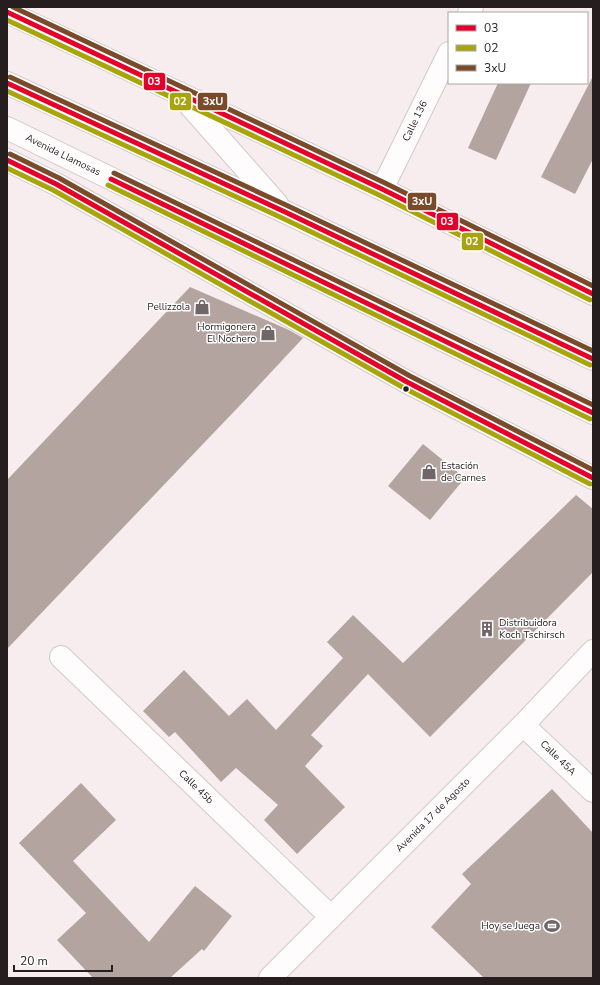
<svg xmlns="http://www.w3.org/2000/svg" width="600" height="985" viewBox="0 0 600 985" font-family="'Nunito Sans',sans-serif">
<rect width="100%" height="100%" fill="#f8edee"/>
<!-- building -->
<g fill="#b3a4a0">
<path d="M593,76v83l-18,35 -34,-17z"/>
<path d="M498,83h33l-35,77 -28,-12z"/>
<path d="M190,287l99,43 14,8 -56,60 -240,251v-169z"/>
<path d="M423,444l42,34 -35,42 -42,-34z"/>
<path d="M576,495l17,14v63l-163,165 -62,-63 -57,61 12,11 -18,20 40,41 -48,47 -33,-34 14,-15 -42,-37 -15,14 -46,-50 -6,5 -26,-26 41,-41 45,46 18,-17 29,31 67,-72 -16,-16 26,-27 50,48z"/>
<path d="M81,783l35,37 -43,41 76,81 46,-56 37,30 -28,35 -2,-2 -32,29h-77l-36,-38 29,-27 -67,-70z"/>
<path d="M552,789l41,44v145h-109l-53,-51 40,-43 -9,-10z"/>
</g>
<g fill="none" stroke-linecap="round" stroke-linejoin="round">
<defs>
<g id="minor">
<path d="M7,12l375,177 211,105"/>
<path d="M469,13l3,-6"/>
<path d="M7,160l49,24 351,198 186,96"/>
<path d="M382,189l67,-136"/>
<path d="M61,657l270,260"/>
<path d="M523,725l70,66"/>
</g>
<path id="secondary" d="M270,978l253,-253 70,-74"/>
<g id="primary">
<path d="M7,83l276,128 310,148"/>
<path d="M179,93l98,111"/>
<path d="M7,128l586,285"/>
</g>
</defs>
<!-- minor casing -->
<use href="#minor" stroke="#d2c9ca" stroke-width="24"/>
<!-- secondary casing -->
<use href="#secondary" stroke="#d2c9ca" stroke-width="24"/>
<!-- primary casing -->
<use href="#primary" stroke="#d2c9ca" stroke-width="24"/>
<!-- minor -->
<use href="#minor" stroke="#fefcfc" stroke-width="22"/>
<!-- secondary -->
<use href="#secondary" stroke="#fefcfc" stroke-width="22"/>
<!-- primary -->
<use href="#primary" stroke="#fefcfc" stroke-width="22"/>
<defs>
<g id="bus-1">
<path d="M7,12l375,177 211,105"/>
<path d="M7,83l276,128 310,148"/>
<path d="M7,160l49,24 351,198 186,96"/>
<path d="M111,179l482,234"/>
</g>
<g id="bus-2">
<path d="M7,20l372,175 211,105"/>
<path d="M7,91l273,126 310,148"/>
<path d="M7,168l46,22 351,198 186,96"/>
<path d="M108,185l482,234"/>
</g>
<g id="bus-3">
<path d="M13,7l372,176 208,103"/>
<path d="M10,77l276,128 307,146"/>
<path d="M10,154l49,24 351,198 183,94"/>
<path d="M114,173l479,232"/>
</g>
</defs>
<!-- bus-1 casing -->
<use href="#bus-1" stroke="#fff" stroke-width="8"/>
<!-- bus-2 casing -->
<use href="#bus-2" stroke="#fff" stroke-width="8"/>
<!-- bus-3 casing -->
<use href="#bus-3" stroke="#fff" stroke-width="8"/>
<!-- bus-1 -->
<use href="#bus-1" stroke="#e4002b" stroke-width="5"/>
<!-- bus-2 -->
<use href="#bus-2" stroke="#a8a50c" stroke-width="5"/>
<!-- bus-3 -->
<use href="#bus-3" stroke="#7a4b2a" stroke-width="5"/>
</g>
<!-- icons -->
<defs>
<symbol id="shop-bare" viewBox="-9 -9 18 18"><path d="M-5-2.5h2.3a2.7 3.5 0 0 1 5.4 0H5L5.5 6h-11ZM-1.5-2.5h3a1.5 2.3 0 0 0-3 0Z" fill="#706667" stroke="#fff" stroke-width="2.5" paint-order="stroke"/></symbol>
<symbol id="building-bare" viewBox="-9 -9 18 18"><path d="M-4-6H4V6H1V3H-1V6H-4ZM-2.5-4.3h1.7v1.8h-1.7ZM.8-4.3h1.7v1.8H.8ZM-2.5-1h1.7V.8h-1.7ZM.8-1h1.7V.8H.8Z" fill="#706667" stroke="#fff" stroke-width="2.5" paint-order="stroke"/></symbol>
<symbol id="stadium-bare" viewBox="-9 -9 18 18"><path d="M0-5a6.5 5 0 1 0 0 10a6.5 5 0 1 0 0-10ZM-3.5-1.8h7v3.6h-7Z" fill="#706667" stroke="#fff" stroke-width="2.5" paint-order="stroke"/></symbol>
</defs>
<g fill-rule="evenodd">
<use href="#shop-bare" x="191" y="296" width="22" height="22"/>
<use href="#shop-bare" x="257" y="322" width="22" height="22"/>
<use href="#shop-bare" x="418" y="461" width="22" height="22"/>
<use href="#building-bare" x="476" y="618" width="22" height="22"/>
<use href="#stadium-bare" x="541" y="915" width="22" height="22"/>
</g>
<!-- markers -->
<circle fill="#261e1e" stroke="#fff" stroke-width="1.5" cx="406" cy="389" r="3.5"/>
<g text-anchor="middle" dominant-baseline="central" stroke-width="3" stroke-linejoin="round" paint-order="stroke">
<!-- street labels -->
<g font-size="10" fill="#261e1e" stroke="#fff">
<text transform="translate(415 121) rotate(-64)">Calle 136</text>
<text transform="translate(63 155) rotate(26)">Avenida Llamosas</text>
<text transform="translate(558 758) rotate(44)">Calle 45A</text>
<text transform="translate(196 787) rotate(44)">Calle 45b</text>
<text transform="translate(433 815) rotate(-45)">Avenida 17 de Agosto</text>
</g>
<!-- poi labels -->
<g font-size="10" fill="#261e1e" stroke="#fff" text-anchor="end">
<text x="190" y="307">Pellizzola</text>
<text x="256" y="327">Hormigonera<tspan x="256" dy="12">El Nochero</tspan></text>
<text x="441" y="466" text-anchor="start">Estación<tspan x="441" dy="12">de Carnes</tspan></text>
<text x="499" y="623" text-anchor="start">Distribuidora<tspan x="499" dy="12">Koch Tschirsch</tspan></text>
<text x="540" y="926">Hoy se Juega</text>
</g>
</g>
<g stroke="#fff" stroke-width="1.5">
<rect x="143" y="72" width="23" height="19" rx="4" fill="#e4002b"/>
<rect x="197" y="92" width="31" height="19" rx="4" fill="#7a4b2a"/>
<rect x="169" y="92" width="23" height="19" rx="4" fill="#a8a50c"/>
<rect x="407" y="192" width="30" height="19" rx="4" fill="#7a4b2a"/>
<rect x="436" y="212" width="23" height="19" rx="4" fill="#e4002b"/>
<rect x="461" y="232" width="23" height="19" rx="4" fill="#a8a50c"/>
</g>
<g font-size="11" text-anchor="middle" font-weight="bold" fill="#fff">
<text x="154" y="85">03</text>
<text x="213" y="105">3xU</text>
<text x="180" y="105">02</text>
<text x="422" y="205">3xU</text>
<text x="447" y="225">03</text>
<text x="472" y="245">02</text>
</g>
<!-- border -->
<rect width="600" height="985" fill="none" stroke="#261e1e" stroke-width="16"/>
<!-- legend -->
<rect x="448" y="12" width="140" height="72" fill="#ffffff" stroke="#a8a5a5"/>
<rect x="456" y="25" width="20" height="6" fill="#e4002b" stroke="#a8a5a5"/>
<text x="484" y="32" font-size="12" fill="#261e1e">03</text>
<rect x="456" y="45" width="20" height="6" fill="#a8a50c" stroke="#a8a5a5"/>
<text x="484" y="52" font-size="12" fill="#261e1e">02</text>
<rect x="456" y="65" width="20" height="6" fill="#7a4b2a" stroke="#a8a5a5"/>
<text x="484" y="72" font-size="12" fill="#261e1e">3xU</text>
<!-- scale -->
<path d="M14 965v6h98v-6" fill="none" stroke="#261e1e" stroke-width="2"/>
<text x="20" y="965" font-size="12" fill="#261e1e" stroke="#ffffff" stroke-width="3" paint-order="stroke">20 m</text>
</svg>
